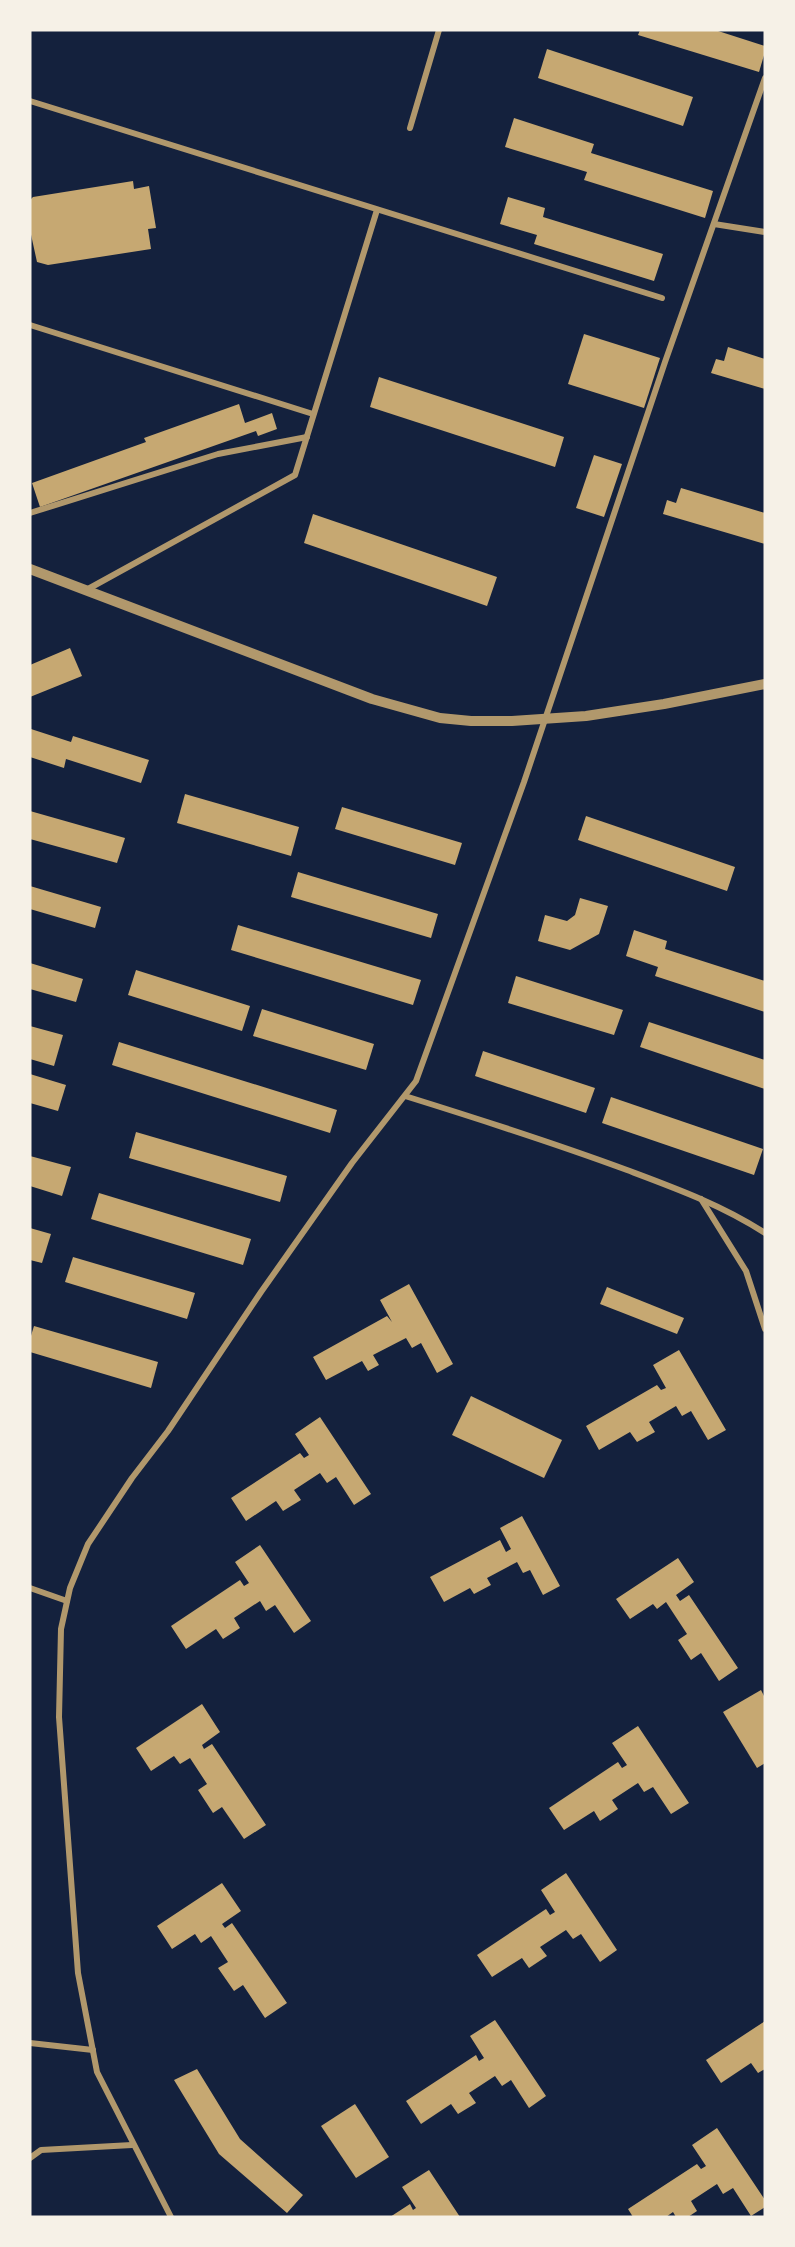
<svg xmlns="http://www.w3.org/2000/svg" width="795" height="2247" viewBox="0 0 795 2247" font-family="Lato,sans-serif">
<rect width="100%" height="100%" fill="#14213d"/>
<!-- building -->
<g fill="#c6a872">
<path d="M640,30h75l50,16v6l-6,20 -121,-37z"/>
<path d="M547,49l146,48 -10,29 -145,-48z"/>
<path d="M514,118l80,26 -3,9 122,38 -8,27 -121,-38 3,-8 -82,-25z"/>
<path d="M133,181l1,8 15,-3 7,42 -8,1 3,20 -103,16 -11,-3 -7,-32v-30l3,-3z"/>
<path d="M508,197l37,11 -2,9 120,37 -9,27 -120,-37 3,-9 -37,-11z"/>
<path d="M584,334l76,24 -16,50 -76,-24z"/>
<path d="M728,347l37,12v30l-54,-16 5,-14 8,2z"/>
<path d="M379,377l185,60 -9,30 -185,-60z"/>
<path d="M239,404l6,19 27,-10 5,16 -19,7 -2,-5 -216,76 -8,-24 114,-41 -2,-4z"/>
<path d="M594,455l28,9 -18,53 -28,-9z"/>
<path d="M681,488l84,25v31l-102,-30 4,-14 9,3z"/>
<path d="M313,514l184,63 -10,29 -183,-63z"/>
<path d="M70,648l12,28 -52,21v-32z"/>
<path d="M31,729l40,13 2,-6 76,24 -8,23 -75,-24 -2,9 -34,-11z"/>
<path d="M185,794l114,33 -8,29 -114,-33z"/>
<path d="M342,807l120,36 -7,22 -120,-36z"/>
<path d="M30,811l95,27 -8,25 -87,-24z"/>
<path d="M586,816l149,51 -8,24 -149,-51z"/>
<path d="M298,872l140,42 -7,24 -140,-41z"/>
<path d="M30,886l71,21 -6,21 -65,-19z"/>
<path d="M580,898l28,8 -9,28 -29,16 -32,-9 7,-26 22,6 8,-6z"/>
<path d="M238,925l183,55 -8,25 -182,-55z"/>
<path d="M634,930l33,11 -2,8 100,32v31l-110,-36 3,-9 -32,-11z"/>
<path d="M30,963l53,16 -7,23 -46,-13z"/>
<path d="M136,970l114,36 -8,25 -114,-36z"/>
<path d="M516,976l107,34 -9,25 -106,-32z"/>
<path d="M262,1009l112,35 -8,26 -113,-34z"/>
<path d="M649,1022l116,38v29l-125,-42z"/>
<path d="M30,1026l33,9 -9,31 -24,-7z"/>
<path d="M119,1042l218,68 -7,23 -218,-68z"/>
<path d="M483,1051l112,37 -9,25 -111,-37z"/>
<path d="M30,1074l36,11 -8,26 -28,-8z"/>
<path d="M611,1097l152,52 -9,26 -152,-52z"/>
<path d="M136,1132l151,44 -7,26 -151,-44z"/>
<path d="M30,1156l41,11 -9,29 -32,-10z"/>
<path d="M99,1193l152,46 -8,26 -152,-46z"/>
<path d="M30,1228l21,6 -9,29 -12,-3z"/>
<path d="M73,1257l122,36 -8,26 -122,-37z"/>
<path d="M409,1284l44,80 -16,9 -16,-30 -9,5 -6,-10 -33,17 6,10 -11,6 -6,-10 -36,19 -13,-23 74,-41 5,6 -12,-22z"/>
<path d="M607,1287l77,31 -7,16 -77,-30z"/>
<path d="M34,1326l124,36 -7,26 -121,-36v-13z"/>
<path d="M679,1350l47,80 -18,10 -17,-29 -9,5 -6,-10 -27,16 6,10 -18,10 -7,-10 -31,18 -13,-24 71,-41 4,5 5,-2 -13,-23z"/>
<path d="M471,1396l91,44 -18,38 -92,-43z"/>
<path d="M320,1417l51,77 -17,11 -18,-28 -9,6 -7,-10 -26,17 7,10 -18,11 -7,-10 -30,20 -15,-23 69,-45 4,5 5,-3 -14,-21z"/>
<path d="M522,1516l38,70 -17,9 -13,-25 -7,3 -6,-11 -30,16 4,7 -17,9 -4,-6 -26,14 -14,-25 70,-37 6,12 5,-3 -11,-21z"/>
<path d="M260,1545l51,76 -17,12 -19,-28 -9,6 -6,-10 -26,17 6,10 -17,11 -7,-10 -30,20 -15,-23 69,-46 4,6 5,-3 -14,-21z"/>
<path d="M678,1558l16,24 -18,13 4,6 9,-6 49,73 -19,13 -18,-28 -10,7 -13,-20 9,-6 -21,-32 -9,7 -4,-5 -23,15 -14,-20z"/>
<path d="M761,1690l4,8v65l-8,5 -34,-56z"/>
<path d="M202,1704l18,28 -18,13 2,4 8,-5 54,81 -22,14 -22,-32 -9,6 -15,-23 9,-6 -17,-26 -10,6 -6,-8 -23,15 -15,-23z"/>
<path d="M638,1726l51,77 -18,11 -18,-27 -9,5 -6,-9 -26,17 6,9 -18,12 -6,-10 -30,19 -15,-22 69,-46 4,6 5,-3 -15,-22z"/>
<path d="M566,1873l51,77 -17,12 -19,-28 -8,5 -7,-9 -26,17 7,9 -18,12 -7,-10 -30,19 -15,-22 69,-46 4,6 5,-3 -14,-22z"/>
<path d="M222,1883l19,28 -19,13 3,4 7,-5 55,80 -22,15 -22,-33 -9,6 -16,-23 10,-6 -17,-26 -10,7 -6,-9 -23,15 -15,-23z"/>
<path d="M495,2020l51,76 -17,12 -18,-28 -9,6 -7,-10 -26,17 7,10 -18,11 -7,-10 -30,20 -15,-23 70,-46 3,6 5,-3 -14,-22z"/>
<path d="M765,2021v48l-7,4 -7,-10 -30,20 -15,-23z"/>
<path d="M197,2069l43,70 63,56 -16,18 -68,-59 -45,-74z"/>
<path d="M355,2104l34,53 -33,21 -35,-52z"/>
<path d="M717,2128l48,72v7l-14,9 -18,-28 -10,6 -6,-10 -26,17 6,10 -9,6h-12l-3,-5 -7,5h-33l-5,-8 69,-45 4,5 5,-3 -14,-21z"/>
<path d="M429,2170l31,47h-70l20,-13 3,6 3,-2 -14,-21z"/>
</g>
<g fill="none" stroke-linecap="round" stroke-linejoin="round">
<!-- minor -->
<g stroke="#b1986c" stroke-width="6">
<path d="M30,101l632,197"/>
<path d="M410,128l29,-98"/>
<path d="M714,224l51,8"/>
<path d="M30,325l283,89"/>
<path d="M30,513l188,-59 89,-17"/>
<path d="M88,589l207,-114 82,-265"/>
<path d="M405,1096c74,23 149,47 222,74 48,18 95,35 138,63"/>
<path d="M701,1199l45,72 19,58"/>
<path d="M30,1588l37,13"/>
<path d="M30,2043l63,7"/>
<path d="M30,2158l11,-8 91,-5"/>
<path d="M171,2217l-74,-145 -19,-99 -19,-256 2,-88 9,-41 18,-44 44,-66 36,-47 93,-139 91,-129 64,-82 108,-299 141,-420 100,-284"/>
</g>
<!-- tertiary -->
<path stroke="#b1986c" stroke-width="10" d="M30,569l342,130 68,19 31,3h41l74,-5 78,-12 101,-20"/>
</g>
<!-- border -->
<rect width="795" height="2247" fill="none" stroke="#f6f1e7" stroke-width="63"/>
</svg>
